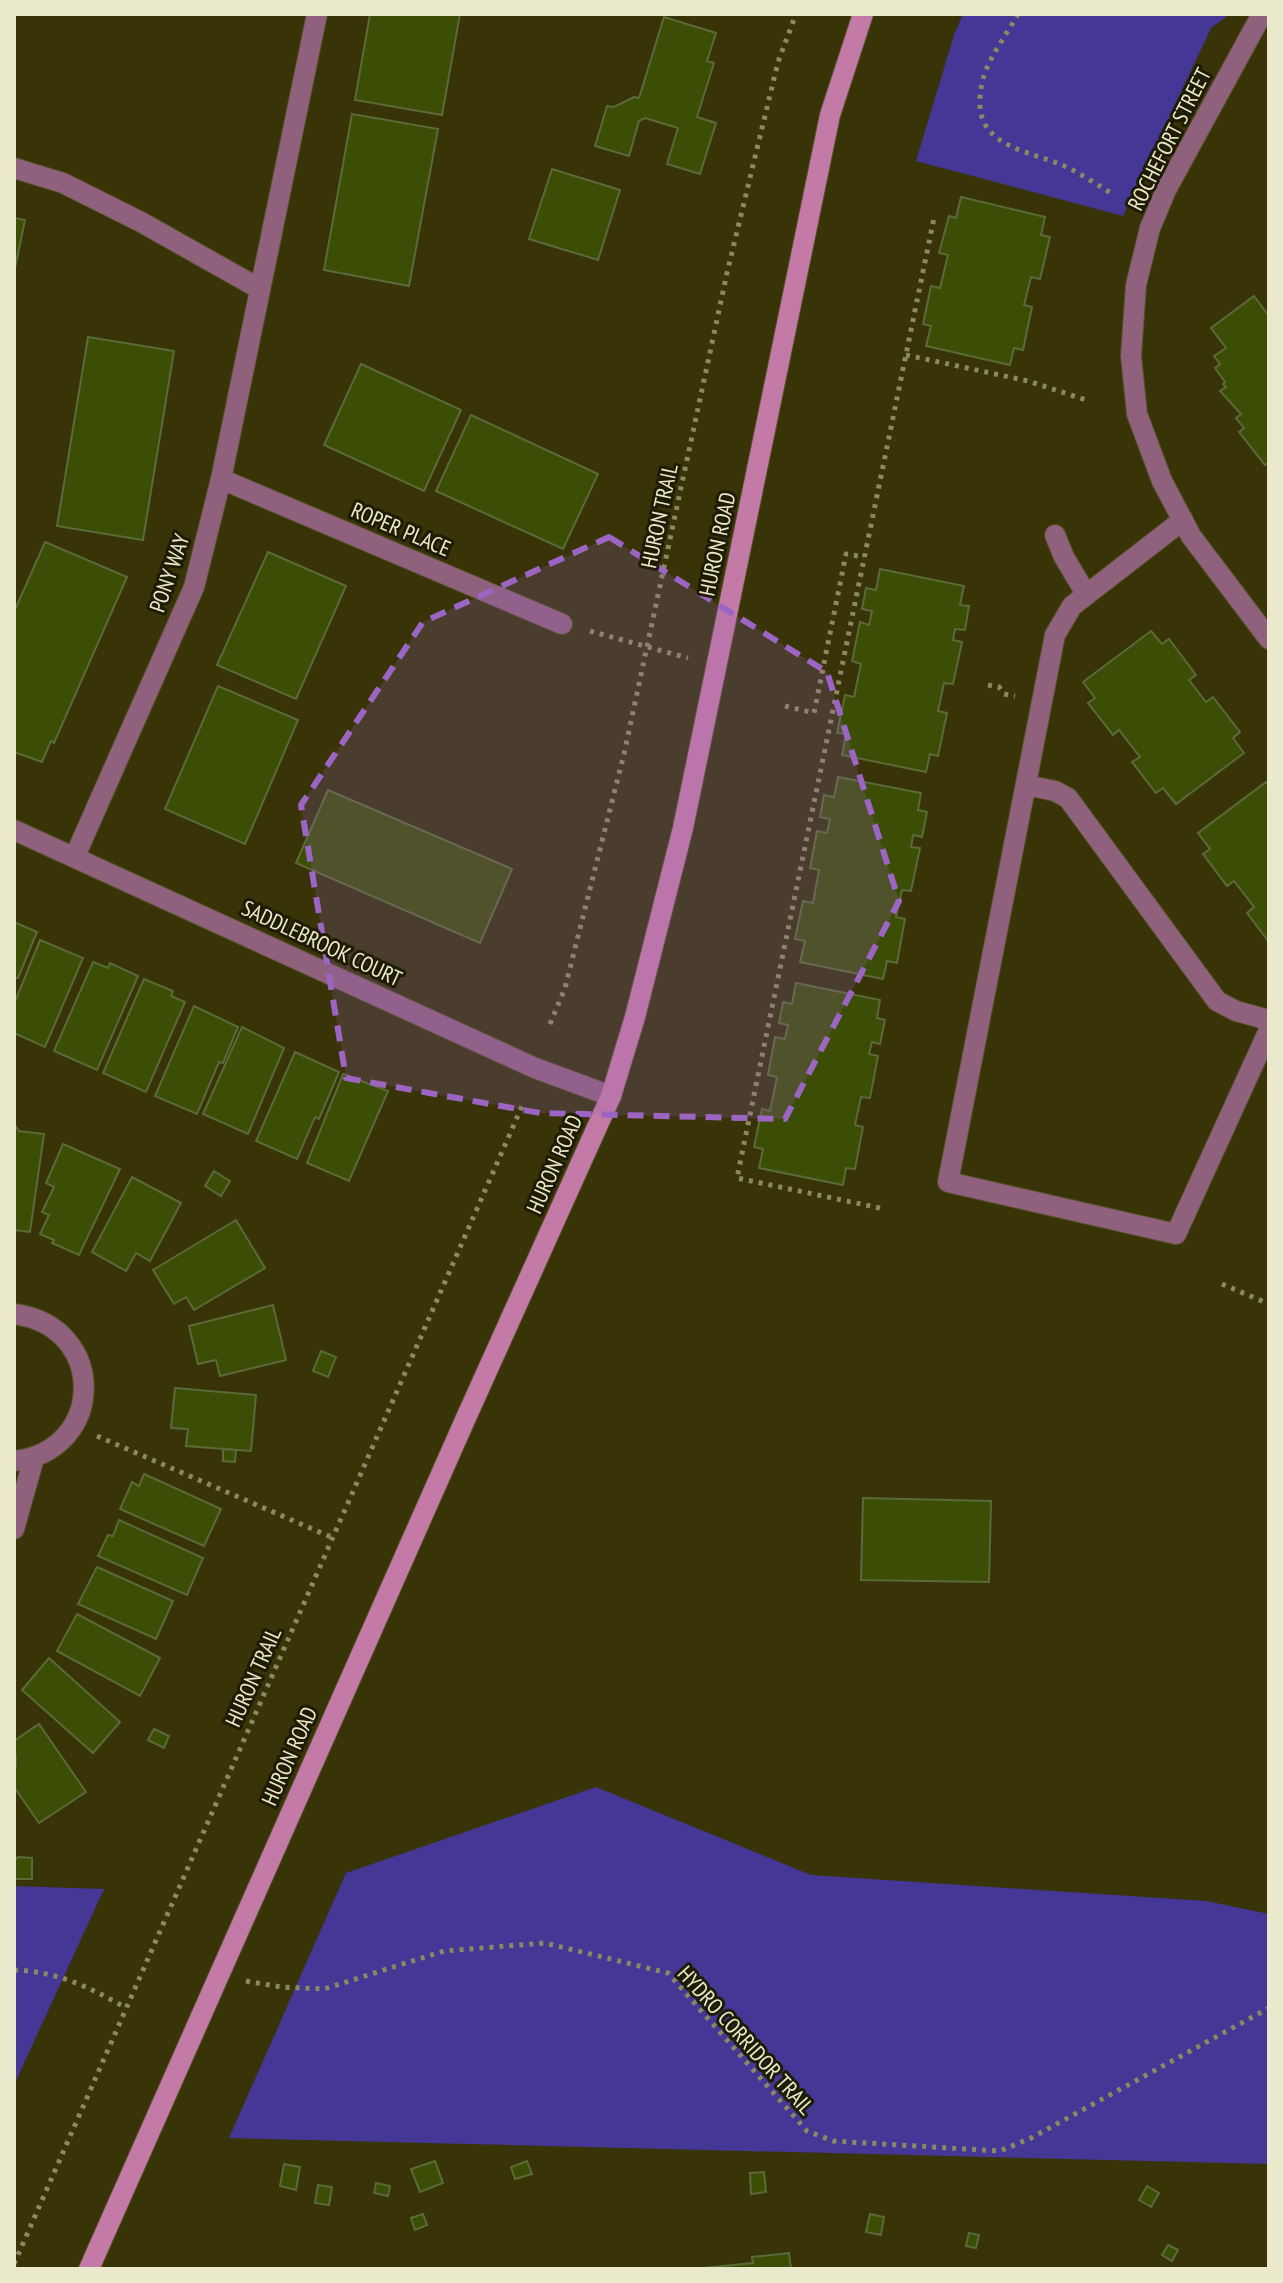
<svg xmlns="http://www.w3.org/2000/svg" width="1283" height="2283" viewBox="0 0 1283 2283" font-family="'PT Sans Narrow',sans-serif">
<rect width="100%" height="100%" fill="#383408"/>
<!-- green -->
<g fill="#443795">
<path d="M963,14h267l-19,14 -88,188 -207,-55 38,-126z"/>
<path d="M596,1787l215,88 395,26 63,13v250l-1040,-26 117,-265z"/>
<path d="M14,1886l90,3 -90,196z"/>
</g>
<!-- building -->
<g fill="#3c4e05" stroke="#5a6a38" stroke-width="2">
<path d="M370,14h90l-18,101 -87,-15z"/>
<path d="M664,17l52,16 -9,28 7,2 -17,54 19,6 -16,51 -33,-10 11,-36 -33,-10 -6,3 -10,35 -34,-10 12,-40 7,1 20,-10 5,1z"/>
<path d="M352,114l86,15 -29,157 -85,-16z"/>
<path d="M552,169l68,21 -22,70 -69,-21z"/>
<path d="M961,197l84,20 -4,18 9,2 -10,42 -9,-2 -7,28 8,2 -9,43 -9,-2 -4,17 -84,-19 5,-20 -8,-2 8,-38 9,2 8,-33 -9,-2 10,-37 7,2z"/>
<path d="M14,218l11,2 -11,53z"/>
<path d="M1254,296l15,20v146l-4,3 -26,-33 5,-4 -8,-10 5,-4 -21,-23 6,-4 -3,-3 2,-2 -10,-14 5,-4 -6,-8 12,-8 -15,-20z"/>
<path d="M88,337l86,14 -31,189 -86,-14z"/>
<path d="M361,364l100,46 -37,81 -100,-46z"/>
<path d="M471,415l127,59 -35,75 -127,-58z"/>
<path d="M45,542l82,35 -73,166 -3,-2 -9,21 -28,-10v-140z"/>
<path d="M268,552l78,34 -50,113 -79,-34z"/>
<path d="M880,569l84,17 -4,19 9,1 -4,24 -10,-1 -2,11 9,2 -9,42 -9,-1 -6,28 9,2 -9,43 -8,-2 -4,18 -84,-17 4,-21 -9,-1 8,-38 9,2 7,-33 -9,-3 8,-39 9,3 3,-14 -10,-2 4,-21 10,2z"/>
<path d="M1151,631l11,13 7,-5 27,36 -7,5 17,22 7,-5 27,35 -7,6 11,15 -68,51 -13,-16 -7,5 -24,-31 8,-5 -21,-27 -6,5 -25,-32 7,-5 -12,-16z"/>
<path d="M218,686l80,34 -53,124 -80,-35z"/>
<path d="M838,777l83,16 -3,17 9,2 -5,25 -9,-2 -2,12 9,1 -9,43 -9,-1 -6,27 9,2 -8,44 -10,-2 -4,18 -83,-17 5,-21 -10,-2 8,-38 10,2 6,-33 -9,-2 7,-37 10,2 3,-14 -10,-2 4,-22 10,2z"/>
<path d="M1266,782l3,4v156l-22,-29 7,-6 -20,-26 -7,5 -24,-32 7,-5 -12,-16z"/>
<path d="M328,790l184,79 -32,74 -184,-80z"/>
<path d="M14,922l23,10 -19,46h-4z"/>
<path d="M40,940l43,18 -38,89 -31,-14v-29z"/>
<path d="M93,962l15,6 2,-5 28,13 -41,94 -43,-19z"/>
<path d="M144,979l29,12 -2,5 14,6 -39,90 -43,-19z"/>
<path d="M796,983l84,17 -3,18 8,2 -5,24 -8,-2 -3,12 9,2 -8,42 -9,-1 -6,28 8,2 -8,42 -9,-1 -3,17 -84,-17 4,-19 -9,-2 8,-38 8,2 7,-34 -9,-2 7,-38 10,2 3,-14 -9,-2 4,-21 9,2z"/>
<path d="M194,1006l44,21 -15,36 -4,-1 -22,52 -42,-18z"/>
<path d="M242,1027l42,21 -36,86 -45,-20z"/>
<path d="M295,1052l44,20 -20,47 -4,-2 -18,42 -41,-18z"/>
<path d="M343,1074l45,17 -39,90 -42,-18z"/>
<path d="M14,1124l5,7 25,3 -14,98 -16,-2z"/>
<path d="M63,1144l57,25 -41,86 -27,-12 2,-3 -14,-6 9,-19 -7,-3 12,-25 -8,-4z"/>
<path d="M214,1171l16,10 -9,15 -16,-10z"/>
<path d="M132,1177l49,26 -31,58 -14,-8 -10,18 -34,-19z"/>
<path d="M236,1220l29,48 -71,42 -8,-13 -12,7 -21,-34z"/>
<path d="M273,1305l13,55 -66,16 -4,-16 -18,4 -9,-38z"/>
<path d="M321,1351l15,6 -8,20 -15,-6z"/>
<path d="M175,1388l81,7 -5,56 -65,-5 2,-17 -17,-1z"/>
<path d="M223,1449l13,1 -1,12 -12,-1z"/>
<path d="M144,1474l77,35 -17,37 -84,-37 12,-27 7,4z"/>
<path d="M863,1498l128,3 -2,81 -128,-2z"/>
<path d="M119,1520l84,38 -16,37 -89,-39 10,-21 5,1z"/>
<path d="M97,1567l76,34 -17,38 -78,-35z"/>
<path d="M77,1614l83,44 -20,38 -83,-45z"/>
<path d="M49,1658l71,64 -27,31 -71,-63z"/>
<path d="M39,1724l47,68 -47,31 -25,-36 2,-27 -2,-19z"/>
<path d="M154,1729l15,7 -5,12 -16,-8z"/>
<path d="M18,1857l14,1v21h-18v-18z"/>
<path d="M435,2161l8,22 -23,9 -9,-23z"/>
<path d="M527,2161l5,13 -17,5 -4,-12z"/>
<path d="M284,2164l16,3 -4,23 -16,-4z"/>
<path d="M764,2172l2,20 -15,2 -1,-21z"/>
<path d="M376,2183l14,3 -2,10 -14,-3z"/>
<path d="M318,2185l14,2 -3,18 -14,-2z"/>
<path d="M1147,2186l12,7 -8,14 -12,-7z"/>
<path d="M423,2214l4,11 -12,5 -4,-12z"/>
<path d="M870,2214l14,3 -3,18 -15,-3z"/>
<path d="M969,2233l10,2 -3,13 -10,-2z"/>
<path d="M1168,2245l10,5 -6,11 -10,-6z"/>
<path d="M789,2253l2,16h-98l60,-6 -1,-6z"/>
</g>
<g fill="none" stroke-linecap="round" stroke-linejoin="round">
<defs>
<g id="service">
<path d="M221,479l341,145"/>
<path d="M1183,520l-111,86 -17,29 -107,547 228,52 93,-204"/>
<path d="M1055,535l9,22 22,37"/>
<path d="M1026,785l29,6 13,7 149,203 19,10 33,9"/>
</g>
<g id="minor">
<path d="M1262,14l-96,176 -16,38 -14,57 -5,71 6,58 25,67 29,55 78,103"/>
<path d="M14,168l49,15 78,39 119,67"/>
<path d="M14,830l521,238 76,28"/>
<path d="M75,856l119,-269 27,-108 96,-465"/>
<path d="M14,1314c94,12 92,137 0,147"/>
<path d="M14,1529l20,-71"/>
</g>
<path id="secondary" d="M89,2269l376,-849 146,-324 24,-79 48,-189 147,-713 33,-101"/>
</defs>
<!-- service casing -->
<use href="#service" stroke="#555127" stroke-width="22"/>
<!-- minor casing -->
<use href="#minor" stroke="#555127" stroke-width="22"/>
<!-- secondary casing -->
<use href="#secondary" stroke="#555127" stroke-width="22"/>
<!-- path -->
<g stroke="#8b8863" stroke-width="5" stroke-dasharray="4 6" stroke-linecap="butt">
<path d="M1018,14c-11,20 -29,43 -35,65 -16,62 30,68 74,84 19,7 37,20 54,30"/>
<path d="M906,355l122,26 58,19"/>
<path d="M590,631l98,27"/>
<path d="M988,685l11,2 5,7 11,2"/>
<path d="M785,706l29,7 32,-159 18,3"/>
<path d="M550,1024l15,-36 59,-234 103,-481 51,-211 18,-48"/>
<path d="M880,1208l-143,-30 197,-960"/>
<path d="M1222,1284l47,20"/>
<path d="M97,1436l234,101"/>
<path d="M14,1970c41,1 76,17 112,38"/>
<path d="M246,1981l35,6 43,2 120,-38 101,-8 123,30 139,158 26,10 167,10 31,-13 238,-130"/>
<path d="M14,2264l509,-1160"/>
</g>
<!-- service -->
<use href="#service" stroke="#90617d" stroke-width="20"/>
<!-- minor -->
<use href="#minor" stroke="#90617d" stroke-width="20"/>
<!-- secondary -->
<use href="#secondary" stroke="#c47aa6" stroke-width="20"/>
</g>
<!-- marked area -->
<path fill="#9d65c3" fill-opacity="0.2" stroke="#9d65c3" stroke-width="6" stroke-dasharray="16 10" stroke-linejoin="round" d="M609,537l218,135 72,229 -114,218 -245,-6 -194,-35 -45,-273 122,-183z"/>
<g text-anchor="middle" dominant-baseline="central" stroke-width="6" stroke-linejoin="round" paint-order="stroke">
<!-- street labels -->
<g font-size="22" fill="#ebe9cc" stroke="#1e1c05">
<text transform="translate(1169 139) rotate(-63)">ROCHEFORT STREET</text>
<text transform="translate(659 516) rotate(-78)">HURON TRAIL</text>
<text transform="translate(401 529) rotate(23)">ROPER PLACE</text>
<text transform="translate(717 544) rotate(-78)">HURON ROAD</text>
<text transform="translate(169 573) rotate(-71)">PONY WAY</text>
<text transform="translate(322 943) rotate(25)">SADDLEBROOK COURT</text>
<text transform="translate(554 1164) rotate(-66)">HURON ROAD</text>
<text transform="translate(253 1677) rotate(-66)">HURON TRAIL</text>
<text transform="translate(289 1756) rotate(-66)">HURON ROAD</text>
<text transform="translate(746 2040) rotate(48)">HYDRO CORRIDOR TRAIL</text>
</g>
</g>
<!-- border -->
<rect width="1283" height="2283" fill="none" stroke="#ebe9cc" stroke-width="32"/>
</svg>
